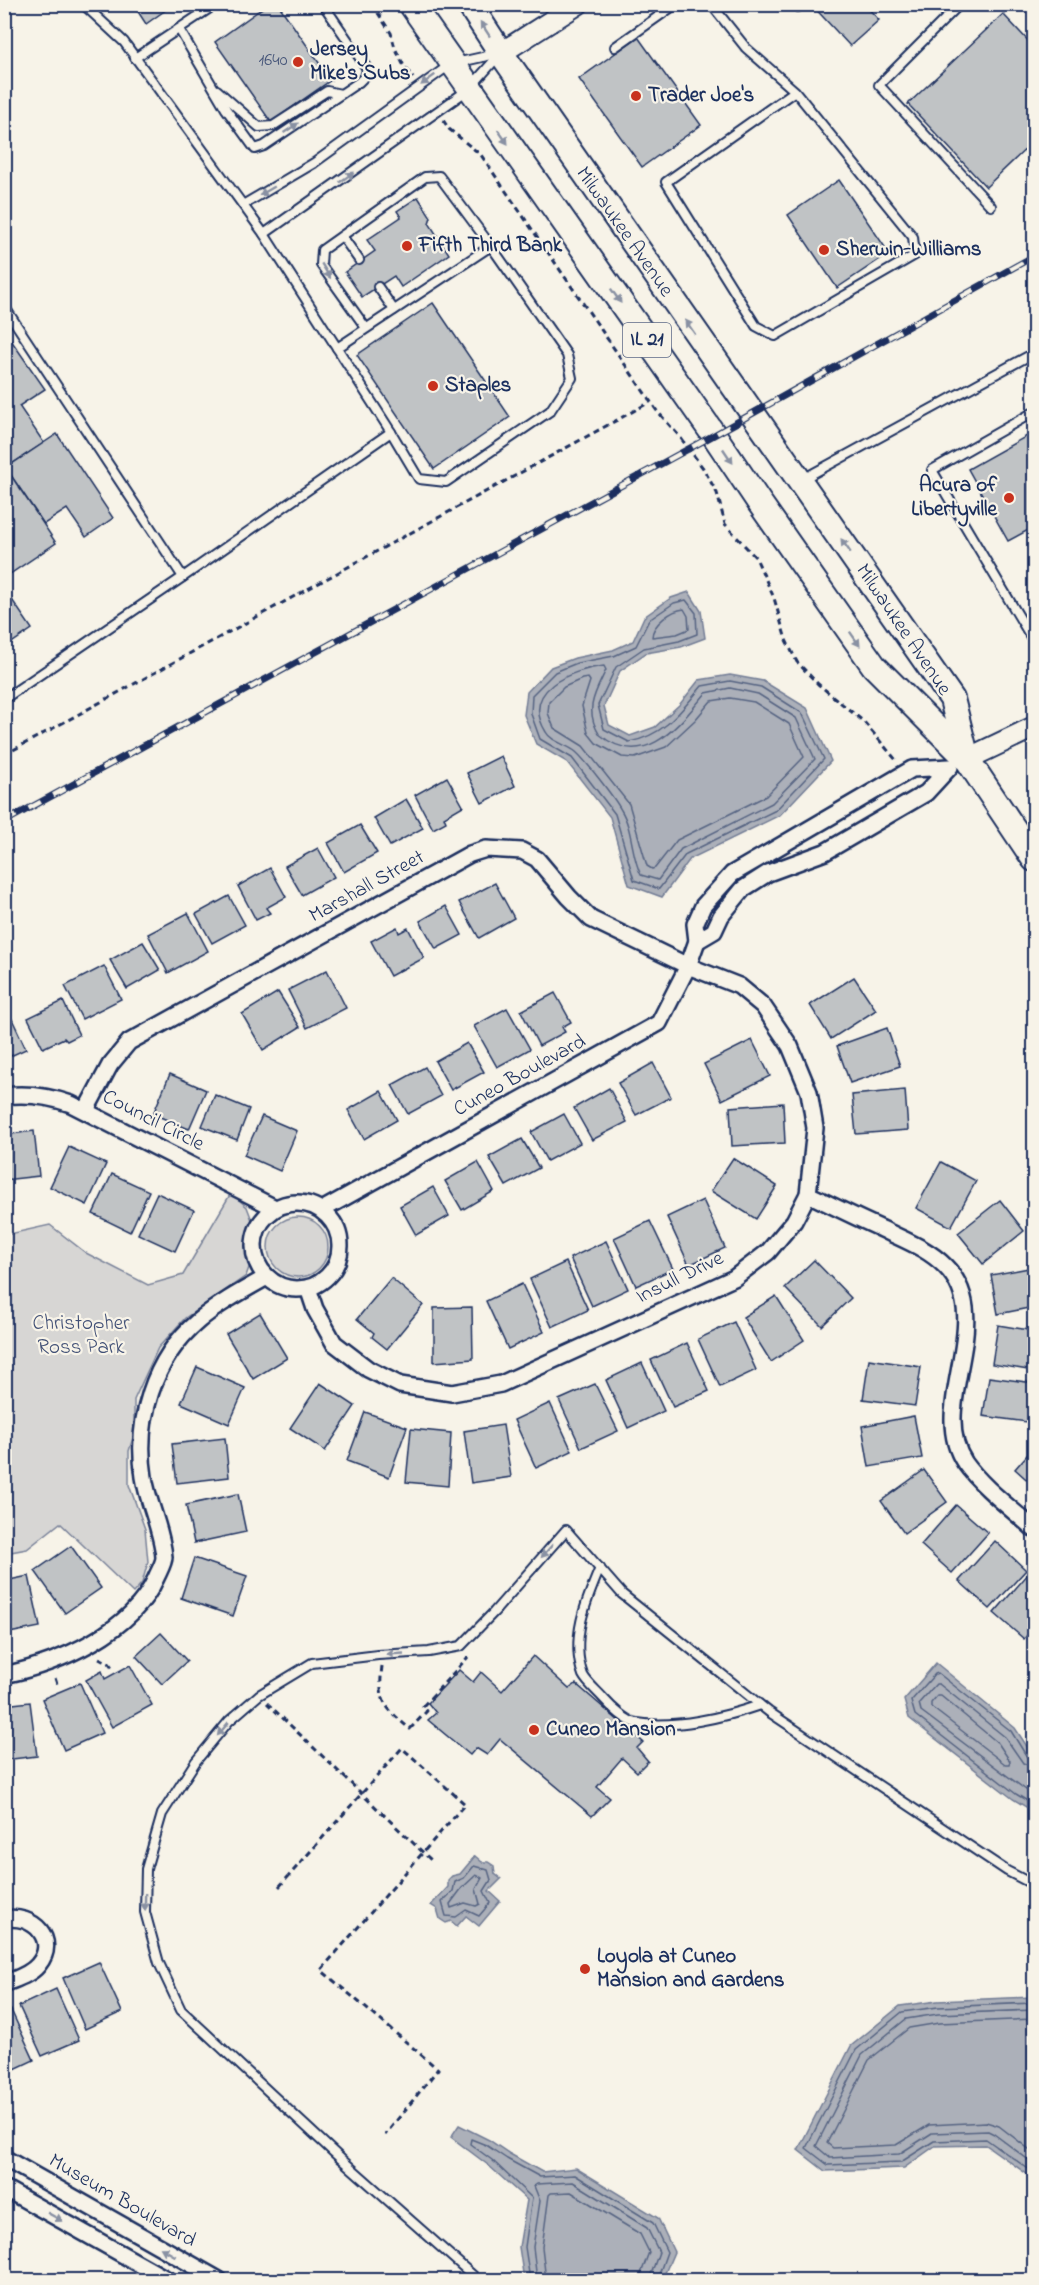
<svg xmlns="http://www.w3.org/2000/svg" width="1039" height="2285" viewBox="0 0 1039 2285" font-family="'Indie Flower',sans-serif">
<rect width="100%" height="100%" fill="#f7f3e8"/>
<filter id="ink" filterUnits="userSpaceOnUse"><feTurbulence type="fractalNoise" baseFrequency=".0167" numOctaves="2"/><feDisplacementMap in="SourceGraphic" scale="12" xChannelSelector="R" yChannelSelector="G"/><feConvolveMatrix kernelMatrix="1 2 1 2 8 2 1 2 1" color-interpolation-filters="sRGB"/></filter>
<g filter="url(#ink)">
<!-- green -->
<g fill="#d7d6d4" stroke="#798299" stroke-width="1.5">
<path d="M231,1193l16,14 8,21 -4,15v19l-5,14 -61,42 -27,30 -24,52v34l-5,17v34l16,44 3,33 -6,21 -9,10 -73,-70 -33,26 -22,4v-318l45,-10 36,28 62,32 35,-10z"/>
<circle cx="298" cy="1247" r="30"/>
</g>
<!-- water -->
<g fill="#acb0b9" stroke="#727c95" stroke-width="1.5">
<path d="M689,592l12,19 4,27 -24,9 -35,6 -26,18 -16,35 5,19 21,11 25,-9 25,-23 19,-24 31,-5 33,6 44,27 24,53 -51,54 -90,44 -28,38 -33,-12 -19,-68 -43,-55 -31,-18 -12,-29 3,-23 24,-25 24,-9 38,-8 20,-9 11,-24 27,-19z"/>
<path d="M936,1663l79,65 19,29v55l-21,-13 -104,-81 -5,-18z"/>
<path d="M475,1856l7,6h6l6,4 1,8 6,5 -12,12 11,10 -21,25 -13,-10 -9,10 -6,-5 -5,2 -6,-4 -3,-10 -6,-4 17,-18v-7l4,-4 8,-2z"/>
<path d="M1034,1997v182l-48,-34 -51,1 -31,22 -79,3 -27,-21 53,-104 49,-40 37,-5z"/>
<path d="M459,2125l30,15 21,14 32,18 34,-4 82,50 16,34 -12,28h-138l-5,-33 8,-47 -39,-35 -37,-28z"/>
</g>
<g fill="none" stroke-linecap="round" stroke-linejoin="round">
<!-- shore -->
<g stroke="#556382" stroke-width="1.5">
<path d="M686,600l10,13 1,21 -18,7 -35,7 -28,19 -18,38 6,24 25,13c35,-6 52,-31 73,-56l28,-5 31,6 41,26 22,46 -48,51 -90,44 -27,35 -25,-9 -19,-66 -43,-56 -32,-19 -9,-25 1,-19 23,-23 22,-9 37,-7 22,-10 13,-26 25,-17z"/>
<path d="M684,609l4,7 1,13 -12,5 -25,3c0,-12 19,-27 32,-28z"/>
<path d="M604,666l2,4c-11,23 -22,39 -7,64 45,38 79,-8 107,-41l24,-5 28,6 38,24 19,41 -43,44 -91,46 -23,31 -17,-5c-10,-19 -8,-46 -20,-65 -7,-13 -35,-49 -45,-58 -8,-7 -25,-10 -30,-20 -26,-42 24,-62 58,-66z"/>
<path d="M582,679l6,-1 2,3 -8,25 6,27 8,10 26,14 13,1 31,-11 29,-27 16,-19 19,-3 24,4 35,22 15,33 -38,39 -89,44 -22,28 -3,1 -5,-3 -18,-62 -46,-58 -29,-18 -6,-15 1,-11 15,-15z"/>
<path d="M937,1696h4l57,47 12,18 -1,3h-4l-74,-57v-4z"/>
<path d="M1034,1759l-7,-2 -16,-26 -73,-58 -3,1 -24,27 4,14 101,79 18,11"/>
<path d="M1034,1767l-11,-4 -18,-26 -66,-53h-3l-17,19 2,8 113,85"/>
<path d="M474,1866l14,4 3,10 -7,11 6,12 -11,13 -13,-6 -10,7 -10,-1 -4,-14 11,-11 2,-9 9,-4z"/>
<path d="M476,1875l6,3 -6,11 4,15 -4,2 -11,-3 -14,5 -1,-4 12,-16z"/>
<path d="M1034,2003l-96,4 -36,5 -46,38 -50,98 22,17 73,-3 33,-21 52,-2 48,34"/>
<path d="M1034,2010l-96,4 -32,5 -44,36 -46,91 14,12 69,-4 33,-21 56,-2 6,3 40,30"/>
<path d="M1034,2019l-95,4 -30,5 -40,32 -42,83 6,5 63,-3 33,-20 57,-3 13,4 35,27"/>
<path d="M530,2280l-5,-33 7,-49 -40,-38 -22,-16 1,-5 15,6 21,14 33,18 35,-2 78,48 14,29 -10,28"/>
<path d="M537,2280l-4,-33 7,-46 -6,-15 3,-2 36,-2 74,46 12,24 -10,28"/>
<path d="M546,2280l-4,-33 7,-52 2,-2 20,-1 69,42 9,18 -7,19 -2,9"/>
</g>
</g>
<!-- building -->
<g fill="#c0c3c5" stroke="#1b2f5e" stroke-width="1.5">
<path d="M133,4h41l-28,20z"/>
<path d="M268,4h10l53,76 -60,42 -56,-80z"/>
<path d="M811,4h53l15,16 -29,26z"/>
<path d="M1003,14l31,33v94l-48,46 -78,-83z"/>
<path d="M638,37l63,88 -59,42 -63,-88z"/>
<path d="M839,180l50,73 -52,35 -49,-73z"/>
<path d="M418,197l13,20 -2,6 20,31 -48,33 -7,-11 -32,21 -17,-25 30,-21 -8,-11 34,-23 -4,-6z"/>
<path d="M433,303l77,114 -76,52 -77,-114z"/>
<path d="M4,330l41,59 -26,17 25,37 -40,26z"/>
<path d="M1034,432v95l-26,14 -40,-72z"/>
<path d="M57,434l56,84 -27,19 -19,-28 -23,15 -38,-56z"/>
<path d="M6,468l50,75 -52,35v-109z"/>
<path d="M4,588l28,41 -28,19z"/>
<path d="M501,756l14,30 -33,17 -15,-30z"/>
<path d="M447,777l16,29 -19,11 2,5 -13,7 -18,-34z"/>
<path d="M406,799l17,29 -33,18 -16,-28z"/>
<path d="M360,825l17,28 -33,19 -16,-29z"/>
<path d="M318,848l16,29 -32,18 -17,-29z"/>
<path d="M270,868l16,29 -20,11 4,5 -14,7 -18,-34z"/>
<path d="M495,883l19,35 -35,20 -20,-36z"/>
<path d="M229,896l16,29 -33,18 -16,-29z"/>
<path d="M446,906l16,29 -26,14 -16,-28z"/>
<path d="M188,913l20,38 -40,22 -20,-39z"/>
<path d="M397,927l2,6 9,-5 16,30 -34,18 -19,-35z"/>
<path d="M143,942l17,28 -33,19 -17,-29z"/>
<path d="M104,966l17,33 -39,20 -17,-33z"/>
<path d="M327,970l19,38 -39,20 -19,-38z"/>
<path d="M854,977l22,33 -45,29 -21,-34z"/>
<path d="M278,992l22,35 -37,23 -21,-36z"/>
<path d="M555,993l16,29 -9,5 3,5 -26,14 -18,-35z"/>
<path d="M63,1001l16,34 -12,6 -3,-3 -21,10 -15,-30z"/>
<path d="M507,1008l23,41 -33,18 -23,-41z"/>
<path d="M12,1019l14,30 -22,10v-37z"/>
<path d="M887,1028l13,38 -50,17 -13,-37z"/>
<path d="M752,1040l18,36 -48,24 -18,-36z"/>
<path d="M467,1043l17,29 -33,18 -16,-29z"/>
<path d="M653,1063l18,34 -35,18 -18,-32z"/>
<path d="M425,1067l16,29 -33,18 -16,-29z"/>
<path d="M170,1074l36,16 -17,39 -36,-15z"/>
<path d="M609,1088l18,34 -35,18 -18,-32z"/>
<path d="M905,1090l3,40 -52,4 -4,-39z"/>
<path d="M381,1091l16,29 -33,19 -16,-29z"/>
<path d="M215,1095l34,14 -12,31 -35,-14z"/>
<path d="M783,1103l2,40 -53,3 -2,-39z"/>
<path d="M564,1114l16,29 -33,18 -16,-29z"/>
<path d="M262,1116l35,15 -17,40 -36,-16z"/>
<path d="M34,1131l5,45 -35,4v-45z"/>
<path d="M522,1139l17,29 -33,18 -17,-29z"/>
<path d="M69,1147l37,17 -19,41 -37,-18z"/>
<path d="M733,1158l44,28 -21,33 -45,-28z"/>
<path d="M478,1162l16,29 -32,19 -17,-29z"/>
<path d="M941,1162l35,19 -25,46 -35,-19z"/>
<path d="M112,1174l37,17 -19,41 -37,-18z"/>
<path d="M433,1187l16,29 -33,19 -16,-29z"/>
<path d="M157,1193l37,17 -19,41 -37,-17z"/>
<path d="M703,1200l22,48 -36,17 -22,-48z"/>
<path d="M1000,1200l24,31 -41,33 -25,-31z"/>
<path d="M650,1221l23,48 -37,17 -22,-48z"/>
<path d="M606,1241l22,48 -36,17 -22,-48z"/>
<path d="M814,1260l37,38 -29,28 -37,-38z"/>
<path d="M566,1262l22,48 -36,17 -22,-48z"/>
<path d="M1034,1267v40l-36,7 -7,-39z"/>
<path d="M391,1278l32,27 -36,44 -15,-12 2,-4 -17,-14z"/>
<path d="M522,1284l22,48 -36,17 -22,-48z"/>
<path d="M776,1296l28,44 -33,22 -28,-45z"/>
<path d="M472,1307l1,52 -39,3v-54z"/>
<path d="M260,1313l27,45 -34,21 -27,-45z"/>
<path d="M734,1322l22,48 -36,17 -22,-48z"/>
<path d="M998,1325l36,6v40l-42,-7z"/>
<path d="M687,1343l22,48 -36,16 -22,-47z"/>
<path d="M869,1359l52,8 -6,39 -52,-7z"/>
<path d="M642,1363l22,48 -36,17 -22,-48z"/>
<path d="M197,1367l48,21 -16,36 -48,-21z"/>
<path d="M989,1377l45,6v40l-51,-7z"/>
<path d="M320,1383l35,23 -30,45 -35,-23z"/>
<path d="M595,1384l23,47 -37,17 -22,-48z"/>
<path d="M550,1403l22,48 -36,17 -22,-48z"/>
<path d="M365,1412l42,15 -18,50 -42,-16z"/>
<path d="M914,1416l8,42 -53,9 -7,-41z"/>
<path d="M503,1425l8,52 -40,6 -7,-52z"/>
<path d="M411,1429l40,4 -3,53 -42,-4z"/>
<path d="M225,1438l4,39 -52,6 -5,-39z"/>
<path d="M1034,1447v39l-19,-17z"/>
<path d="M924,1470l23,32 -43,31 -23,-32z"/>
<path d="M238,1494l8,38 -52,11 -8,-38z"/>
<path d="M956,1505l32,28 -36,40 -31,-28z"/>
<path d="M995,1541l31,29 -36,39 -31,-28z"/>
<path d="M71,1546l30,42 -36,25 -30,-42z"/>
<path d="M194,1558l53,18 -14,40 -52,-18z"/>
<path d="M1029,1573l5,5v49l-10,12 -30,-26z"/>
<path d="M29,1576l11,51 -36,7v-53z"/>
<path d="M161,1633l26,28 -25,23 -26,-28z"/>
<path d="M533,1656l36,33 7,-5 67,58 -6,6 11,13 -11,11 -15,-14 -25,29 13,11 -18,18 -92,-77 -13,16 -11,-7 -6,7 -42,-35 8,-7 -8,-10 31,-33 14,12 8,-10 21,19z"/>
<path d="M130,1665l22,40 -40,22 -26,-47 16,-9 3,8z"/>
<path d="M80,1683l22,50 -38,17 -22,-51z"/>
<path d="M30,1702l7,54 -33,4v-55z"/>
<path d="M99,1962l23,50 -37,17 -22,-51z"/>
<path d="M56,1989l23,51 -37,16 -23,-50z"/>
<path d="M11,2010l23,50 -30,14v-61z"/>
</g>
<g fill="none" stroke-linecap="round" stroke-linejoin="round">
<defs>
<g id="service">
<path d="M711,4l35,44 49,43 118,146 2,18 -140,81 -19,-10 -90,-144 129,-91"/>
<path d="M796,4l2,3"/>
<path d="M960,4l-81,81 112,121"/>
<path d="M179,29l47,80 29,40 9,-3 95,-64 8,-8 -1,-7 -43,-63"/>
<path d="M615,47l61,-43"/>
<path d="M135,58l81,-54"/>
<path d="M217,90l42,37 14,-1 54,-35 14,3"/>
<path d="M243,205l71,-42 137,-99 45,-10"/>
<path d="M264,234l205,-145 31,-35"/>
<path d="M342,236l17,24"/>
<path d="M378,287l16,23"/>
<path d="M4,306l179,271 208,-145 -127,-198 -140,-192 -41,-38"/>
<path d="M366,328l-45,-63 1,-15 103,-73 14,-1 52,70"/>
<path d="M337,348l154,-102 76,109 5,23 -22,33 -104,71 -27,-3 -28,-47"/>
<path d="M1034,412l-102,58 102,172"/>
<path d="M801,480l233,-127"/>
<path d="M4,699l179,-122"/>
<path d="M600,1568c-14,33 -30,71 -17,107 4,8 15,17 21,24 7,8 23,23 33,24 38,6 88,-6 123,-18"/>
<path d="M478,2280l-137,-121 -160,-149 -22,-47 -14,-51 1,-43 16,-55 34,-53 33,-40 30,-26 53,-32 66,-8 51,-3 32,-6 33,-34 72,-82 56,64 147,118 238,159 27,14"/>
</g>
<g id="minor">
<path d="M950,767l-24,26 -101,59 -57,21 -25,16 -22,27 -7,15 -17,10 -2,-17 8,-18 29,-32 180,-105z"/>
<path d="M4,1096c24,-3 45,0 67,8l204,104"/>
<path d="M86,1110l24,-45 19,-23 341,-188 16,-5 36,2 15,8 32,38 22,22 97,47 51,20 24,20 27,40 19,46 6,36 -7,66 -14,27 -26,31 -34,26 -233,106 -49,9 -52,-8 -32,-16 -34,-26 -19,-34 -7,-21"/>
<path d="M808,1194c25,12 49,24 74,35 22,11 45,19 63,37 54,54 -19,140 20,197 18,25 47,46 69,66"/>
<circle cx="297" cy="1246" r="43"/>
<path d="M322,1210l337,-187 29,-57 9,-25"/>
<path d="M4,1675c56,-12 128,-43 152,-97 3,-7 8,-15 8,-21 -2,-28 -16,-53 -20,-80 -9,-56 9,-118 54,-156 20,-17 46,-31 69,-44"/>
<path d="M4,1919c29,-6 55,21 34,46 -8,10 -23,14 -34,19"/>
<path d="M4,2158l215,122"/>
<path d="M4,2188l164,92"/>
</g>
<g id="tertiary">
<path d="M501,53l77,-49"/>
<path d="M967,759l67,-32"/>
</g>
<g id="primary">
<path d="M411,4l303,431 45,67 115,164 93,93 67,100"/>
<path d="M469,4l32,49 451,646 15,60"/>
</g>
</defs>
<!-- service casing -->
<use href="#service" stroke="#1b2f5e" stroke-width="12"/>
<!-- minor casing -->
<use href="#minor" stroke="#1b2f5e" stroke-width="20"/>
<!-- tertiary casing -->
<use href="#tertiary" stroke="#1b2f5e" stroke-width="24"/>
<!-- primary casing -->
<use href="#primary" stroke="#1b2f5e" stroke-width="28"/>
<!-- path -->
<g stroke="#1b2f5e" stroke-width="3" stroke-dasharray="6 4.5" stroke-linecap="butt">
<path d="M372,4l19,29 4,15 8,16 10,14"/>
<path d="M443,120l6,9 32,26 176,256 23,26 23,31 14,25 8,31 31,34 18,40 12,42 11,22 21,22 46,38 32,38"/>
<path d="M4,755l646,-353"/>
<path d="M99,1658l10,5 5,7"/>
<path d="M382,1666c-4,35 1,40 28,63l17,-18 -4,-5 45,-49"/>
<path d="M55,1678l3,9"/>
<path d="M267,1703l166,159"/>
<path d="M279,1887l123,-139 63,56 -144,166 117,99 -53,66"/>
</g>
<!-- service -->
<use href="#service" stroke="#f7f3e8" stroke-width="8"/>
<!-- minor -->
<use href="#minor" stroke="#f7f3e8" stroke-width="15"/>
<!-- tertiary -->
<use href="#tertiary" stroke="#f7f3e8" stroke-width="20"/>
<!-- primary -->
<use href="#primary" stroke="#f7f3e8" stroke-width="24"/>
<defs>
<path id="rail" d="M4,822l710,-387 320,-179"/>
</defs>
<!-- rail casing -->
<use href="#rail" stroke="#1b2f5e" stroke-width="7"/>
<!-- rail -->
<use href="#rail" stroke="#f7f3e8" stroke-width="4.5" stroke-dasharray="14" stroke-linecap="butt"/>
</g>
<!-- one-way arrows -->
<defs><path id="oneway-solid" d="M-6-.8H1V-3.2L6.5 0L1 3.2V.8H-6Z" transform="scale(1.5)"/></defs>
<g fill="#8991a3">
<use href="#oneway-solid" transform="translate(485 29) rotate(-123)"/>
<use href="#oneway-solid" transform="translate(428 80) rotate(144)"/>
<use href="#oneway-solid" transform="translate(291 128) rotate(-34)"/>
<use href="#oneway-solid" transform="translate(503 137) rotate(55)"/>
<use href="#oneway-solid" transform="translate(347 177) rotate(-35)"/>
<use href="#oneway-solid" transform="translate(267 191) rotate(150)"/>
<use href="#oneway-solid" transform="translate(326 271) rotate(59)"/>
<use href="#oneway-solid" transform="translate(616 296) rotate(55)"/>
<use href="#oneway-solid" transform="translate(690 327) rotate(-125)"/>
<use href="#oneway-solid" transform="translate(728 456) rotate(56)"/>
<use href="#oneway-solid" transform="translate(846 546) rotate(-125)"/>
<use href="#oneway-solid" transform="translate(855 639) rotate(55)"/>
<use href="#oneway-solid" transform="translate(547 1551) rotate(131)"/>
<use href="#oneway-solid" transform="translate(395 1654) rotate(177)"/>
<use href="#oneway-solid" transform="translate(223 1729) rotate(130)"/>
<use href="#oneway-solid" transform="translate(145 1902) rotate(91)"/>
<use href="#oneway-solid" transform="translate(55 2217) rotate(29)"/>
<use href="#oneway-solid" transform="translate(168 2252) rotate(-150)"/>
</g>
</g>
<!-- markers -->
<g fill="#c8321e" stroke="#f7f3e8" stroke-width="2">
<circle cx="298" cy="62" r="6"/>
<circle cx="636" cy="96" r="6"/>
<circle cx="407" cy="246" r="6"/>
<circle cx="824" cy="250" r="6"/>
<circle cx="433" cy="386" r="6"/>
<circle cx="1009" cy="498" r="6"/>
<circle cx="534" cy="1730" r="6"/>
<circle cx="585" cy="1969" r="6"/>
</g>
<g text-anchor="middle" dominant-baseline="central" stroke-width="4.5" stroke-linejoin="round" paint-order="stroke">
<!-- number labels -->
<g font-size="18" fill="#445478">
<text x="273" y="61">1640</text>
</g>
<!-- shield labels -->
<rect fill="#f7f3e8" stroke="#5d6a87" stroke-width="1.5" x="623" y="323" width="48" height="34" rx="4.5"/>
<g font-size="20" font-weight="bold" fill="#1b2f5e">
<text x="647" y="340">IL 21</text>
</g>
<!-- poi labels -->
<g font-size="21" font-weight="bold" fill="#1b2f5e" stroke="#f7f3e8" text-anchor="start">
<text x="310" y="50">Jersey<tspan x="310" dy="24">Mike's Subs</tspan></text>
<text x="648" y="96">Trader Joe's</text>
<text x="419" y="246">Fifth Third Bank</text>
<text x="836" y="250">Sherwin-Williams</text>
<text x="445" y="386">Staples</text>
<text x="997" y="486" text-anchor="end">Acura of<tspan x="997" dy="24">Libertyville</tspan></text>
<text x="546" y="1730">Cuneo Mansion</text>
<text x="597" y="1957">Loyola at Cuneo<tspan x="597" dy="24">Mansion and Gardens</tspan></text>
</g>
<!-- street labels -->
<g font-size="21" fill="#1b2f5e" stroke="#f7f3e8">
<text transform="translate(624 232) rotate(55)">Milwaukee Avenue</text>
<text transform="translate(903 630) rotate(56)">Milwaukee Avenue</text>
<text transform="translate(367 887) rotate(-29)">Marshall Street</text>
<text transform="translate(520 1076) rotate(-29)">Cuneo Boulevard</text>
<text transform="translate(153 1121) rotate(27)">Council Circle</text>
<text transform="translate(680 1278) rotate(-26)">Insull Drive</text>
<text transform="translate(122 2201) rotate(30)">Museum Boulevard</text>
</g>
<!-- park labels -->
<g font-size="21" fill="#415076" stroke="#f7f3e8">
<text x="81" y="1324">Christopher<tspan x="81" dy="24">Ross Park</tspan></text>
</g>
</g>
<!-- margin -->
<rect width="1039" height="2285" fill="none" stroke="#f7f3e8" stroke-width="24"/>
<rect x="12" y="12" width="1015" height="2261" fill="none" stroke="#1b2f5e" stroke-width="2" filter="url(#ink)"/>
</svg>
